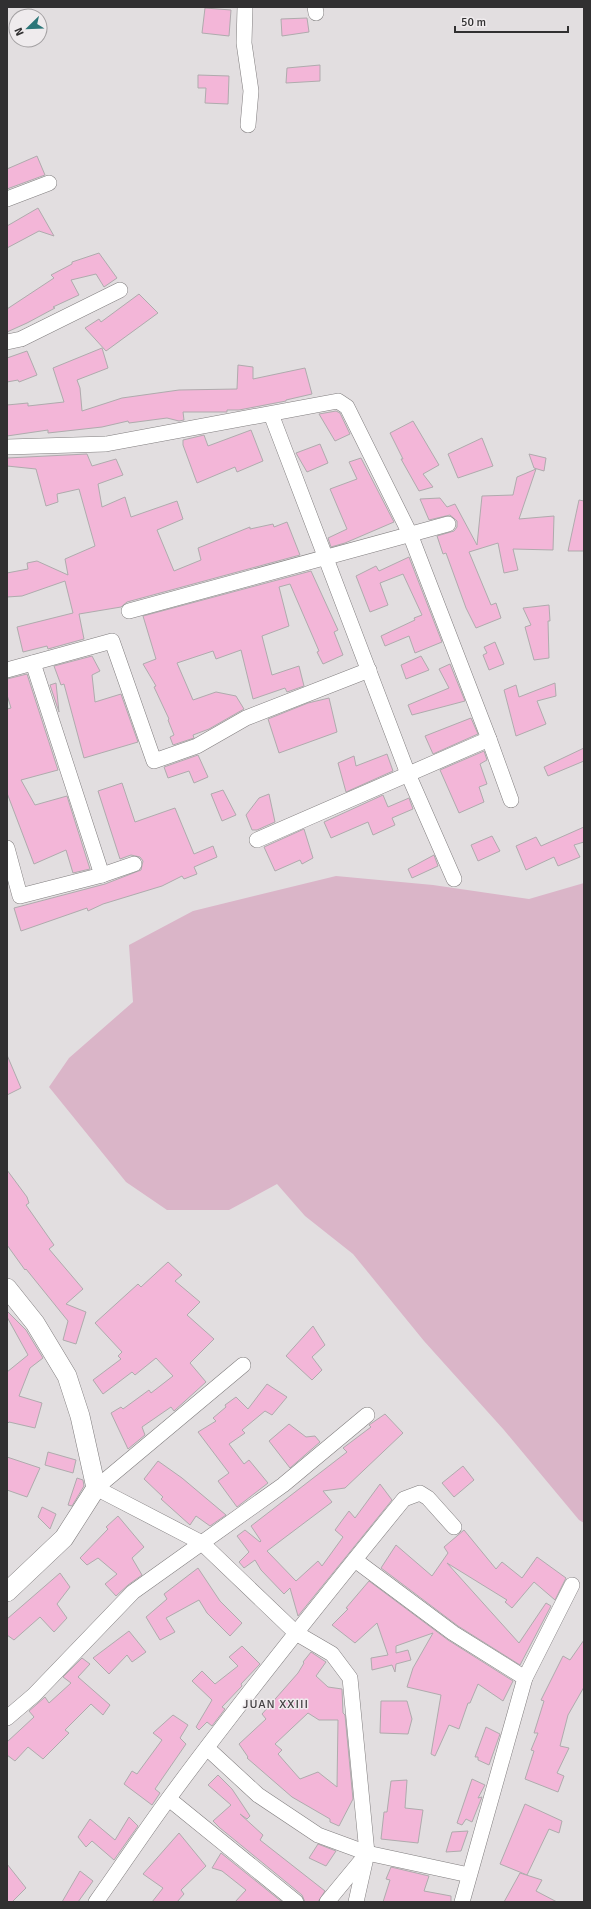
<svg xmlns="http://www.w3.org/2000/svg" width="591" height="1909" viewBox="0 0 591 1909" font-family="Signika,sans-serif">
<rect width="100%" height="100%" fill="#e2dee0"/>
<!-- green -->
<path fill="#dab5c8" d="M336,876l97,9 96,14 55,-16v640l-5,-3 -75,-90 -80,-89 -71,-87 -48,-38 -28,-32 -48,26h-62l-41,-28 -77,-95 20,-29 64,-56 -4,-57 64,-34z"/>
<!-- building -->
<g fill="#f3b6d8" stroke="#afabad" fill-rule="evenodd">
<path d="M205,8l26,2 -2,26 -27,-3z"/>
<path d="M307,18l2,14 -27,4 -1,-17z"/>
<path d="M320,65v16l-34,2 1,-15z"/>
<path d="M198,75l31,1 -1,28 -23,-1 1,-15h-8z"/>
<path d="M37,156l8,19 -38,14v-20z"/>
<path d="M38,208l16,28 -15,-5 -32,17v-22z"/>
<path d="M99,253l18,25 -13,9 -8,-13 -25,6 8,15 -26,12 2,1 -28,15 -20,9v-23l47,-31 -3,-3 21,-11v-2z"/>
<path d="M139,294l19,19 -52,38 -21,-23 14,-9 2,3z"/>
<path d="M102,348l6,20 -31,12 3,8 2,23 40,-13 57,-8 58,-1 1,-24 15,2v12l52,-11 7,26 -26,6v1l-47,9h-12v2h-44l1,8 -5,1 -12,-3 -38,5 -1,-2 -26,6 -54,6v-3l-41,6v-31l21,-2v3l36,-4 -11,-34z"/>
<path d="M27,351l10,24 -18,7 -1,-2 -11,2v-24z"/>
<path d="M336,411l4,2 10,21 -15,7 -16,-27z"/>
<path d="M413,421l26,44 -16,9 10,13 -14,4 -18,-32h2l-13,-26z"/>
<path d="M251,430l12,31 -26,11 -2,-5 -38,16 -14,-38v-5l21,-5 4,11z"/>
<path d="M482,438l11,28 -35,12 -10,-24z"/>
<path d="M320,444l8,19 -21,9 -11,-19z"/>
<path d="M87,454l5,12 24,-7 7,16 -25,9 4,23 23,-10 6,20 46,-16 6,18 -26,11 17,41 27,-11 -3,-12 52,-21v2l23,-5 1,3 13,-5 13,33 -173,47 -6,5 -42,7 5,25 -36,10 -1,-3 -24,6 -6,-25 56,-14 -8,-32 -43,15 -15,1v-24l21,-4 -1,-6 10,-2 31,14 -3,-16 30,-13 -16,-57 -22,5 1,8 -12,4 -10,-37 -29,-3v-8z"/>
<path d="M529,454l17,4 -2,13 -10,-3z"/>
<path d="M361,458l33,64 -49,21 -14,4 -3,-9 19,-9 -17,-40 27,-10 -8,-17z"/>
<path d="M536,469l-17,50 35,-3 -1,34 -40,-1 5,21 -14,3 -6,-30 -29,9 22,53 5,-2 5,15 -25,10 -10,-20 -20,-55 -3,1 -6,-18 17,-5 3,-4v-6l-7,-6 -21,5 -9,-21 20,-1 7,9 8,-3 22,41 5,-49 31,-1 4,-18z"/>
<path d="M579,500l5,1v50h-16z"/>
<path d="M409,557l33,85 -27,11 -6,-17 -24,10 -4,-10 34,-16 -1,-2 8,-3 -19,-41 -23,9 8,22 -18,7 -14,-36 20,-10 3,5z"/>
<path d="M311,571l27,59 -4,2 9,23 -20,9 -6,-12 2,-1 -29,-67 -11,3 10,39 -27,10 10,39 27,-9 5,20 -17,6 -2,-4 -32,11 -12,-49 -25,9 -3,-8 -36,12 16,37 23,-8 20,4 8,13 -35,20 -16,6 1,3 -21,7 -3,-8 4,-2 -6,-15 1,-1 -15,-32 2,-1 -13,-22 13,-5 -13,-43z"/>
<path d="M549,605l1,16h-2l1,37 -15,2 -9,-33 6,-2 -8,-17z"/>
<path d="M495,642l9,22 -15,6 -6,-15 4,-2 -3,-6z"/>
<path d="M92,656l8,15 -8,4 3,27 26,-8 17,48 -54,16 -20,-74 -3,1 -7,-19z"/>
<path d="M421,656l8,14 -23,9 -5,-14z"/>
<path d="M450,664l15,37 -53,14 -4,-10 41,-17 -10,-19z"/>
<path d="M27,674l31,96 -37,10 14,25 32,-9 23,73 -17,4 -7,-23 -32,14 -27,-71v-84l4,-1 -4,-13v-16z"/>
<path d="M56,683l3,29 -9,-27z"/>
<path d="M555,683l1,13 -19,5 9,23 -30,12 -12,-46 12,-5 3,12z"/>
<path d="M329,698l8,34 -58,21 -11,-34 40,-16z"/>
<path d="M471,718l7,16 -45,20 -8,-18z"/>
<path d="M584,748v13l-36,15 -4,-9z"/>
<path d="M484,751l3,9 -7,4 7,20 -8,3 5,15 -25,11 -19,-43z"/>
<path d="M387,754l6,17 -47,21 -8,-29 16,-7 2,10z"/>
<path d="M198,755l10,22 -14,6 -5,-12 -21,7 -4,-11z"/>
<path d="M122,783l13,39 40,-14 19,46 19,-8 4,11 -23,10 3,7 -13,5 -2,-3 -20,10 -59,18 -15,7 -1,-3 -66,23 -7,-23 91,-24 36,-14 2,-9 -3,-4 -9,-2 -11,4 -22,-68z"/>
<path d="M223,790l13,25 -14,6 -11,-27z"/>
<path d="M269,794l6,28 -18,8h-5l-6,-15 13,-17z"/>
<path d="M383,795l5,12 21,-9 4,11 -21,9 3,7 -22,10 -5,-13 -37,16 -7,-16z"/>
<path d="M584,827v15l-10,3 6,12 -22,9 -4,-9 -28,13 -10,-24 20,-9 5,9z"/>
<path d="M304,829l9,29 -11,6 -2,-4 -25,11 -11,-24z"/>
<path d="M492,836l8,15 -22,10 -7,-16z"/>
<path d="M434,855l4,11 -26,12 -4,-9z"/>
<path d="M7,1055l14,33 -14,7z"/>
<path d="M7,1170l20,27 2,6 -3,2 28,40 -5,4 34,40 -17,15 20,8 -10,32 -13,-4 5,-19 -42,-52 -1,1 -18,-25z"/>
<path d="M168,1262l14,13 -7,6 25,21 -13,13 27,24 -24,24 16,19 -32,29 -3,-4 -29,20 3,8 -17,14 -17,-36 10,-6 2,2 26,-19 2,3 22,-17 -17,-18 -21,17 -3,-3 -29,22 -10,-14 28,-21 -3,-3 4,-4 -27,-29 43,-39 3,3z"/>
<path d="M7,1311l19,19 17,28 -13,10 -11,28 23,7 -7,25 -26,-6 -2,2v-52l21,-17 -21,-38z"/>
<path d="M313,1326l12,19 -13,12 10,13 -10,10 -26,-24z"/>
<path d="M267,1384l20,13 -15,18 -7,-4 -23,19 3,3 -16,11 15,20 5,-4 19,23 -31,24 -19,-26 11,-8 -31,-41 18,-11 -3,-3 13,-11 -1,-2 11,-8 12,12z"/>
<path d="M385,1414l18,19 -58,55 -22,3 9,11 -65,49 29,30 22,-20 4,5 21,-29 -8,-7 14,-19 6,7 25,-34 12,16 -94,116 -8,-28 -6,6 -23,-24 -6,-10 -11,8 -5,-6 10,-10 -12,-16 8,-6 15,12 1,-1 -10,-15 96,-74 -4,-4 28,-21 -2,-2z"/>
<path d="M289,1424l17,13 9,-1 5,6 -30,26 -21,-27z"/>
<path d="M48,1452l28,8 -3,13 -28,-8z"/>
<path d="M7,1457l33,11 -13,29 -20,-7z"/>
<path d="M158,1461l24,17 44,37 -16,11 -14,-10 -6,9 -29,-26 2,-2 -19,-18z"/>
<path d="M463,1466l11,14 -20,17 -12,-14z"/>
<path d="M77,1478l6,2 1,6 -12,20 -4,-1z"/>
<path d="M42,1507l14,7 -6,15 -12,-12z"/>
<path d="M118,1516l26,31 -12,11 10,17 -14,10 -12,11 -11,-12 12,-10 -19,-16 -11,7 -7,-7 28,-29 -2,-2z"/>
<path d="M464,1530l32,39 6,-7 20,16 15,-21 29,21 -11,22 -21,-18 -22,26 -7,-6 2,-2 -60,-37 72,80 27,-40 5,3 -31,59 -62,-39 -77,-58 15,-23 36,31 16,-23 -4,-6z"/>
<path d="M198,1568l22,33 22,22 -12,13 -23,-23 -8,-13 -33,18 9,14 -15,8 -14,-23 21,-18 -3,-5z"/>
<path d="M60,1573l10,14 -13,17 10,14 -13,14 -14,-15 -26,23 -7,-5v-16z"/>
<path d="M369,1581l79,59 65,41 -10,20 -25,-17 -8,19h-2l-9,26 -10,-4 -14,31 -4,-2 10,-59 -34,-8 6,-19 20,-35 -37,13v7l12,-3 3,10 -15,4 -1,8 -3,-7 -20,5 -1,-12 17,-3 -11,-32 -22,20 -23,-18 16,-16 -2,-1z"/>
<path d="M129,1631l17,21 -14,10 -5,-7 -18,19 -16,-16z"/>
<path d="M584,1640v47l-16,28 -8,31 9,2 -12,25 7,3 -6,16 -33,-13 9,-28 -3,-1 7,-17h-4l10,-32 -3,-1 22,-44 7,4z"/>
<path d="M242,1646l18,18 -19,20 1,2 -20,21 3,2 -13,17 -5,-4 -8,8 -3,-3 16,-27 -20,-19 10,-10 13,13 23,-18 -9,-9z"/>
<path d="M311,1652l15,10 -10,14 12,11 14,2 1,24 2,2 8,84 -14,27 -9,-4v-3l-38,-22 -45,-39 1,-1 -9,-13 27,-25 -4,-5 36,-41 6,-10 -1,-1zM308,1713l11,7h19l-1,67 -19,-15 -18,7 -22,-25 4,-4 -7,-6z"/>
<path d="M82,1658l8,6 -12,13 32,28 -7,10 -12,-11 -26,26 4,3 -26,26 -15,-12 -13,14 -8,-6v-13l27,-25 -5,-6 16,-14 4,6 22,-20 -8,-6z"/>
<path d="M381,1701h26l5,18 -4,15 -28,-1z"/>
<path d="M173,1715l15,10 -8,13 6,6 -31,45 5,4 -8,12 -28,-21 8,-13 5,3 25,-34 -9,-7z"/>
<path d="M486,1727l14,7 -11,31 -11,-5v-3h-3z"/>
<path d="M218,1775l14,14 18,27 -3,3 -7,-5 23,21 -3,5 65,51 -7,11h-13l-3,-7 -82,-67 -7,-7 18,-16 -23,-20z"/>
<path d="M472,1779l13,6 -7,13 4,-1 -10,25 -6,-3 -4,6 -5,-2z"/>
<path d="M407,1780l-2,28 18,2 -5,33 -37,-4 3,-27h3l4,-31z"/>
<path d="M525,1804l37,17 -3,12 -10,-4 -22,46 -27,-11z"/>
<path d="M129,1817l9,9 -24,34 -22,-19 -6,6 -8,-10 12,-18 25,21z"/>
<path d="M468,1831l-7,20 -15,1 6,-20z"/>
<path d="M179,1833l27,33 -25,24 3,4 -7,8h-25l11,-14 -20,-14z"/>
<path d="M318,1844l18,7 -10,15 -17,-8z"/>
<path d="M221,1853l61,49h-47l11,-12 -24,-19 -10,-3z"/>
<path d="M7,1864l19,24 -14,14h-5z"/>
<path d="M391,1867l38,9 -5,15 27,5v6h-68l7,-22 -4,-1z"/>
<path d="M80,1871l13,10 -15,21h-16z"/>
<path d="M520,1873l22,7 -6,11 21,11h-53z"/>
</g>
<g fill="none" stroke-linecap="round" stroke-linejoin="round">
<defs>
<g id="minor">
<path d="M245,7l-1,36 7,48 -3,34"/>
<path d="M315,7l1,6"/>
<path d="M7,199l42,-16"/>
<path d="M7,342l14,-3 99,-49"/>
<path d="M271,414l137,360 46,105"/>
<path d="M7,447l99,-3 232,-43 9,6 63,127 79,205 22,61"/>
<path d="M129,611l319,-87"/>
<path d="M33,663l69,212"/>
<path d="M7,670l105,-29 42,120 43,-15 49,-28 123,-48"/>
<path d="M257,840l232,-101"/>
<path d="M7,848l13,48 82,-21 32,-11"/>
<path d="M243,1365l-147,123 106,55 94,90 36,21 18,24 17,175 -11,49"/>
<path d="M355,1560l98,73 72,45"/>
<path d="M7,1718l27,-23 99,-103 150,-107 84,-70"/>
<path d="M207,1748l51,47 60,40 49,18 102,22"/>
<path d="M169,1799l127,103"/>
<path d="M96,1902c25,-35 48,-70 73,-104 75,-102 155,-201 235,-299l16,-6 8,5 26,29"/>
<path d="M327,1902l38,-46"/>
<path d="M462,1902l63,-224 47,-93"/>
</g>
<path id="major" d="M7,1288l28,35 32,53 13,40 16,72 -32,50 -57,54"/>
</defs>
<!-- minor casing -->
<use href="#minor" stroke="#817e7f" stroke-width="16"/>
<!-- major casing -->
<use href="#major" stroke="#817e7f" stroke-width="20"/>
<!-- minor -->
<use href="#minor" stroke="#fff" stroke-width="15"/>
<!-- major -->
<use href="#major" stroke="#fff" stroke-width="19"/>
</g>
<g text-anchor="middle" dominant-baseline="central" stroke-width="3" stroke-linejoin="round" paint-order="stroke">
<!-- neighbourhood labels -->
<g font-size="12" letter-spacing="1" fill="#444143" stroke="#efebed">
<text x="276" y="1704">JUAN XXIII</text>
</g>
</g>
<!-- border -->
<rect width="591" height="1909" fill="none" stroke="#313031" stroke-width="16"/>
<!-- north arrow -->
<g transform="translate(28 28) rotate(247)"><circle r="19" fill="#efebed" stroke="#a3a0a2"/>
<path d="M0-3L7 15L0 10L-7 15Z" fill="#2c7679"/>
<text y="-6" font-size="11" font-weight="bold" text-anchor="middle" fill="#313031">N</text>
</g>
<!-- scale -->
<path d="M455 26v6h113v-6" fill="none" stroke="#313031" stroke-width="2"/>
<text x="461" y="26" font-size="12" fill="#313031" stroke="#efebed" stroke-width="3" paint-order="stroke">50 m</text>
</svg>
